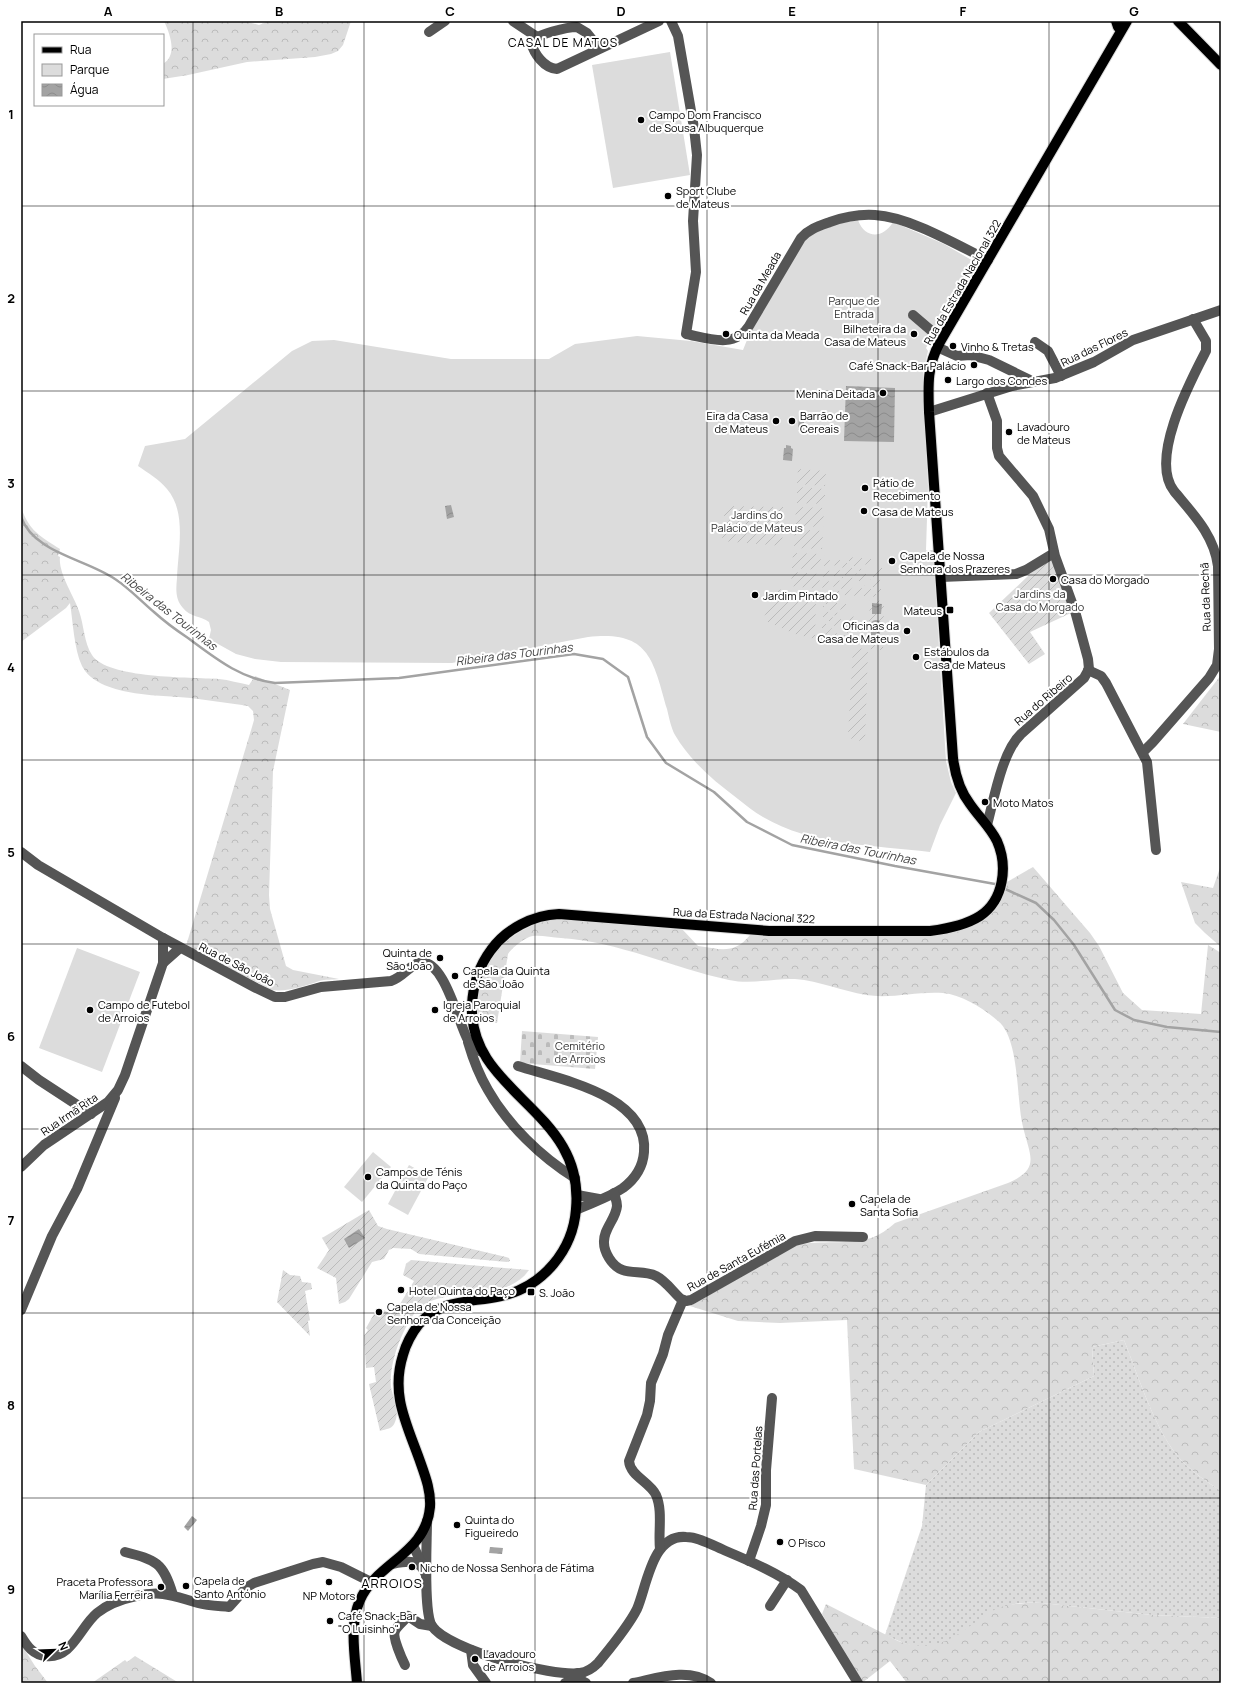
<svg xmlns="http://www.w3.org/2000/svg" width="1242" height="1704" viewBox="0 0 1242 1704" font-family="Manrope,sans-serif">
<defs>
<pattern id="grass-dots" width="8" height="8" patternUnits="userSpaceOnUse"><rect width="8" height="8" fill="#dcdcdc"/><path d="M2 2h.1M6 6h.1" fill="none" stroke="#bbb" stroke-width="1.8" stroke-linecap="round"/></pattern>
<pattern id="forest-crowns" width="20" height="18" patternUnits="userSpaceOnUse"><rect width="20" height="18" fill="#dcdcdc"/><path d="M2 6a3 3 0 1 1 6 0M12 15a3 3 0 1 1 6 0" fill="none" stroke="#bbb"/></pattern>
<pattern id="cemetery-stones" width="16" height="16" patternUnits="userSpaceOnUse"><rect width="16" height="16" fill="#dcdcdc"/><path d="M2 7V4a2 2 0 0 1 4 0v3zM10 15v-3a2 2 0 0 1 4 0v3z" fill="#bbb"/></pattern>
<pattern id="garden-furrows" width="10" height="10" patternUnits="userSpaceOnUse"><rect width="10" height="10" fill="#dcdcdc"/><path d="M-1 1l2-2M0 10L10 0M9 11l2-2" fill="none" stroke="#bbb"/></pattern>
<pattern id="water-waves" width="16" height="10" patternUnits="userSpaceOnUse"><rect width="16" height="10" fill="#a3a3a3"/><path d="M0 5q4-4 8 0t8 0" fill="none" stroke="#8b8b8b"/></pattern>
</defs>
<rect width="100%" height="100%" fill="#fff"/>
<!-- grass -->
<path fill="url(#grass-dots)" d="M1124,1340c14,35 32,94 58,121 12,12 25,21 39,30v127l-69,-3 -110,-12c-10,0 -21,-1 -31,2 -31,8 -54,41 -88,42 -13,0 -26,-7 -38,-12l37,-109 4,-41 53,-53 115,-56 -2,-29z"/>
<!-- forest -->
<g fill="url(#forest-crowns)">
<path d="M164,21h81l14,4 10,-4h82l-8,24 -5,6 -7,3 -16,3 -68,5 -59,13 -25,4v-15c15,-9 7,-30 1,-43z"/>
<path d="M21,507c8,24 19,29 39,42l-2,7 2,1c-2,16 14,39 19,54 5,14 5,32 13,44 15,24 99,22 127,24 10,1 20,4 30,6l6,-9 35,14 -17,81 -4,124 1,14 16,57 7,4 46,9c-6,1 -14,0 -20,2 -13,5 -32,11 -47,9l-86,-44 66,-219 2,-7 -1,-9 -5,-5 -6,-1c-17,-2 -34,-5 -51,-7 -30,-3 -93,-1 -109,-32 -8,-17 -9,-44 -12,-63l-4,5 -45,34z"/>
<path d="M1221,675v57l-38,-8z"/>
<path d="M1221,865v82l-16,-14 -10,-10 -14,-41 32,6z"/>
<path d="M1033,867l57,66 9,13 24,47 19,17 59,4 7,-69 13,8v538c-14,-9 -27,-18 -39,-30 -26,-27 -44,-86 -58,-121l-32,7 2,29 -115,56 -53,53 -72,-16 -7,-149 -67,3 -42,-2 -48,-15 106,-61c24,-5 54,0 75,-7 9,-3 17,-9 24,-15l113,-40c33,-14 22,-27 15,-56 -7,-28 -3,-88 -25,-106 -15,-13 -36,-26 -55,-28 -26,-2 -51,6 -77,2 -24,-4 -46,-14 -71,-16 -22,-1 -43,6 -66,1 -56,-12 -109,-38 -168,-42 -9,0 -19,-3 -28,-2 -8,1 -21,12 -25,18l-11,69 -19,-1c-3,-41 9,-73 47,-93 10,-5 21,-9 32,-10 14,-2 29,1 43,3 27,2 54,5 82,7l16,17c22,3 36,9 52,-11l94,2 80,-2 31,-3 20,-7 8,-5 24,-38z"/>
<path d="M1026,1603h16l110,12 69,3v65h-314l-17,-22 -28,22 -40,-69 4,-10 72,37c37,13 53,-2 82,-22 6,-4 12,-9 19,-11 8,-4 18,-4 27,-5z"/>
<path d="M21,1644l14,22 13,17h-27z"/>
<path d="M135,1656l44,27h-87l33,-23 2,2z"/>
</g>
<!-- cemetery -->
<path fill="url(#cemetery-stones)" d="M522,1031l76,6 -3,32 -75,-6z"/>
<!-- park -->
<g fill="#dcdcdc">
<path d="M670,52l20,123 -77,13 -21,-123z"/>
<path d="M858,220c7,19 25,19 35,2l51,22 31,18 2,7 -44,73h-4l-3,6 2,3 -5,22v25l5,88 -2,64h7l13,211 5,21 5,11 -16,32 -10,27c-55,-7 -118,-6 -167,-35 -9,-5 -17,-12 -25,-18 -25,-19 -47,-37 -63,-64 -4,-7 -6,-18 -8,-26 -14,-50 -18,-79 -79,-72l-136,26 -171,-1 -26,-3 -19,-5 -27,-15 2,-9 -2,-8c-8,-6 -19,-5 -26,-14 -8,-9 -7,-19 -6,-30 1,-28 10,-66 -10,-89 -8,-10 -19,-16 -29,-23l7,-20 40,-7 107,-88 20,-10 22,-1 117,19h98l26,-15 62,-8 54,5 52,9 6,-15 54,-93c18,-16 31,-18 55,-22z"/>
<path d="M77,948l63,24 -38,100 -63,-24z"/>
<path d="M373,1152l18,15 -29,35 -18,-15z"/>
<path d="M409,1165l20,11 -21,39 -20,-11z"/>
</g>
<!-- garden -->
<g fill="url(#garden-furrows)">
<path d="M798,469l28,2 -1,15 -28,-2z"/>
<path d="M797,487l28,2v15l-28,-1z"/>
<path d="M725,506l59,1 -2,39 -60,-5z"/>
<path d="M796,507l28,1 -1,19 -28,-1z"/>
<path d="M795,529l28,2 -1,18 -28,-1z"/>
<path d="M793,553l28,1 -1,16 -28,-2z"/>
<path d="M825,555h5l-2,39 -6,-1z"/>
<path d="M1053,556l20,56 -43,20 15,22 -16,10 -40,-51 39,-37v-5z"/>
<path d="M835,557h5l-1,39h-6z"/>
<path d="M845,557l17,1 -1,12 -2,1z"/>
<path d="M843,559l14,14 -2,2h-13z"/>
<path d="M866,559h14l-12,12 -3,-1z"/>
<path d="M882,562v15h-11l-1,-4z"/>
<path d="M792,572l28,2 -1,15 -28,-3z"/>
<circle cx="863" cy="578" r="5"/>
<path d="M842,577l13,1 1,4 -15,12z"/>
<path d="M871,579l10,1v16l-12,-13z"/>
<path d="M858,584l4,2 -1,10 -18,-1z"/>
<path d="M867,585l12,12 -15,-1v-10z"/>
<path d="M776,588l22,8 18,2 -1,41 -20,-5 -32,-14z"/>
<path d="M870,600l14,1 -1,49 -15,-1 -3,93 -16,-4 -1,-3 5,-87 15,1z"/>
<path d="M824,602l14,1 -1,13h-2z"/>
<path d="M841,604h12l-10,12 -3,-1z"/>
<path d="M823,605l10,13 -2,3h-8z"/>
<path d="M854,608l-1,15h-6l-2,-4z"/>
<circle cx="839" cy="624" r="5"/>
<path d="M822,624h8l2,4 -10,11z"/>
<path d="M847,626h6v15l-8,-11z"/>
<path d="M834,630l3,1 -2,12 -12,-1z"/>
<path d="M839,631h3l9,13 -12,-1z"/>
<path d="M369,1210l9,16 9,3 119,28 3,1 1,3 -3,1 -88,-8 -8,-5 -18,-1 -4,2 -5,9 -12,3 -23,37 -4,3 -6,2 -3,-26 -19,-10 12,-18 -7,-12z"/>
<path d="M411,1260l118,10c-30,40 -93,9 -117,47 -12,18 -23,48 -21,70 2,11 9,24 4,35 -2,7 -9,7 -15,9l-11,-47 7,-2 -2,-15 -8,1 -2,-32 4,-6 -2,-2 8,-14 6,3 4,-7 7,4 6,-11 3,1 14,-23 -11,-6 3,-11z"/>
<path d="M283,1270l7,5 10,1 2,6 9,1 1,6 -7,2 5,29 -2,1 2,15 -33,-34z"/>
</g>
<!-- water -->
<g fill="url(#water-waves)">
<path d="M846,386l49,2 -1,54 -50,-1z"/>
<path d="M799,414h5v16h-6z"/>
<path d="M786,445l5,1v2l2,1 -1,12 -9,-1 1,-12h2z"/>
<path d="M451,505l3,12 -7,2 -2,-13z"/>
<path d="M872,603l10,1 -1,10h-9z"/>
<circle cx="876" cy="626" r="6"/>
<path d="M871,632h9v11l-10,-1z"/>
<path d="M359,1229l6,9 -16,10 -5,-9z"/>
<path d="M192,1516l5,4 -9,11 -4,-4z"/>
<path d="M490,1547l13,1 -1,6 -13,-1z"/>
</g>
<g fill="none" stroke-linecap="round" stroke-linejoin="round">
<!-- stream -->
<g stroke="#a3a3a3" stroke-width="2.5">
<path d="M21,517c13,36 65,42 94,62 14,9 26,22 39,33 11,10 22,18 34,26 27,20 53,41 87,45l124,-5 175,-24 29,5 25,18 19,60 19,26 48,29 33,30 45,23 103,21 100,18 4,1"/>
<path d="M1003,888l33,15 18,17 20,25 41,65 19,10 33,7 54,5"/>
</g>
<defs>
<g id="major">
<path d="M1116,21l2,6"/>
<path d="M1178,21l43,44"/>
<path d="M357,1683c-2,-27 -8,-58 3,-83 17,-38 66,-46 70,-93 1,-15 -4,-29 -9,-43 -13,-38 -31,-68 -18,-109 3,-11 9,-22 16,-31 24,-26 51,-21 82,-28 42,-9 72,-46 75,-87 2,-22 -2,-43 -13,-62 -29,-50 -94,-76 -91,-142 1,-20 7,-39 19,-55 15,-21 42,-35 68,-36l210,17h161c16,-2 36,-6 50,-15 24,-16 28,-50 17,-75 -7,-14 -18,-24 -27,-37 -10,-13 -15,-30 -17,-46l-24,-346c-1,-27 -2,-46 11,-70l187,-321"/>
</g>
</defs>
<!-- major casing -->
<use href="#major" stroke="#dbdbdb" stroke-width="12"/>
<!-- minor -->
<g stroke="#555" stroke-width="10">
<path d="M513,21l24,16"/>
<path d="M671,21l7,15 16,92 3,27 -4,66 3,51 -10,62c21,4 49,15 63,-8l52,-88c8,-9 18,-12 29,-16 14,-5 30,-8 45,-7 35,2 82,30 113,45"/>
<path d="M429,32l16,-11"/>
<path d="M599,48l-12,-15 -10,-6c-9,0 -41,7 -46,15 3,12 13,26 26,27l102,-48"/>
<path d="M913,315l28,24"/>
<path d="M1035,342l13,9 13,25"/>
<path d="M937,347l20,9 13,-1 19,5 45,22"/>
<path d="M987,393l10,28v27l2,8 34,40 16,33 6,27 20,55 13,48 1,10 -5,9 -63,56c-19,18 -27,65 -34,91"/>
<path d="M929,412l83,-26 43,-8 39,-16 39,-22 88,-30"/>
<path d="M941,577l75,-3 10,-4 28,-17"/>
<path d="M1088,670l13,6 5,7 41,79 9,88"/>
<path d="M1143,752l10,-10 56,-64 8,-13 2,-16 -1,-83c-4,-31 -25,-52 -44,-75 -25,-32 16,-109 32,-140v-10l-13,-22"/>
<path d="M21,852l17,13 125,73 93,50 19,9h10l36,-10 70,-6c12,-4 19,-16 28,-18 25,-7 40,63 49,77 4,6 8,10 14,12"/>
<path d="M163,963l17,-15"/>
<path d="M468,1042c5,17 11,33 20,48 20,35 53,67 87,88"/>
<path d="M21,1066l18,14 52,34"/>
<path d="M518,1066c40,13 131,29 126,86 -1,14 -9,27 -21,36 -13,9 -32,15 -47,22"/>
<path d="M21,1167l23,-22 64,-43 10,-12 7,-15 38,-112v-25"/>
<path d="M614,1193c1,4 3,8 3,13 -1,13 -14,23 -13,37 0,5 2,10 5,15 13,21 30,10 47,18 10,5 17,16 25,23l5,2 5,-1 104,-59 20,-5 48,1"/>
<path d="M577,1195l22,4"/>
<path d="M21,1310l31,-74 25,-47 38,-91"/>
<path d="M427,1521c0,21 -4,91 5,105 16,24 120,51 148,47 7,-1 13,-5 18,-10 13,-16 30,-36 39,-54 10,-23 15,-75 49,-72 13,0 28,9 40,14 26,11 52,22 75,39l57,93"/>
<path d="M413,1545l10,22"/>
<path d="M660,1549c-2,-17 3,-38 -4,-54 -6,-13 -26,-19 -27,-34l18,-46 3,-14 1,-18 12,-29 5,-19 15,-35"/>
<path d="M125,1552c31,8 38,10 48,43"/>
<path d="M749,1561l12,-35 5,-21v-35l6,-72"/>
<path d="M392,1564c15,-3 28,-6 34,11"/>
<path d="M770,1606l17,-26"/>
<path d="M21,1636c6,10 12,19 25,20 26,3 34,-29 51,-43 11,-9 25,-14 39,-17 27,-6 37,0 62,7 10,3 21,3 31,4l18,-20 7,-4 59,-19 10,-2 18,5 30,15"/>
<path d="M471,1650l2,15 13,18"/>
<path d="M405,1665c-3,-6 -13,-28 -10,-34 2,-5 9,-10 13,-15l12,8 12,2"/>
<path d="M565,1683l6,-2 7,-8 4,8 4,2"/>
<path d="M633,1683c25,-5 55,-16 78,0"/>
</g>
<!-- major -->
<use href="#major" stroke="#000" stroke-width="10"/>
</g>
<!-- grid -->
<path fill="none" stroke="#000" stroke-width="1" stroke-opacity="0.55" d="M193,21v1662M364,21v1662M535,21v1662M707,21v1662M878,21v1662M1049,21v1662M21,206h1200M21,391h1200M21,575h1200M21,760h1200M21,944h1200M21,1129h1200M21,1313h1200M21,1498h1200"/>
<!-- markers -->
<g fill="#000" stroke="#fff" stroke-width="1.5">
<circle cx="641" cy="120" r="4"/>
<circle cx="668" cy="196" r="4"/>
<circle cx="726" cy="334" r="4"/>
<circle cx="914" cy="334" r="4"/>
<circle cx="953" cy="346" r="4"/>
<circle cx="974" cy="365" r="4"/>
<circle cx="948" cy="380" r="4"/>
<circle cx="883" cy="393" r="4"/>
<circle cx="776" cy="421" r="4"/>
<circle cx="792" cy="421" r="4"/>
<circle cx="1009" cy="432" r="4"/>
<circle cx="865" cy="488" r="4"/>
<circle cx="864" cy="511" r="4"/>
<circle cx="892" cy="561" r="4"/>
<circle cx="1053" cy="579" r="4"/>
<circle cx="755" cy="595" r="4"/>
<rect x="946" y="606" width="8" height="8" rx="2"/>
<circle cx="907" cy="631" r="4"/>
<circle cx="916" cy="657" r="4"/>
<circle cx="985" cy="802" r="4"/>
<circle cx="440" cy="958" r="4"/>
<circle cx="455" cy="976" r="4"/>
<circle cx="90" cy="1010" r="4"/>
<circle cx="435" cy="1010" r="4"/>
<circle cx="368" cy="1177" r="4"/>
<circle cx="852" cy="1204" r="4"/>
<circle cx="401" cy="1290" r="4"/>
<rect x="527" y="1288" width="8" height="8" rx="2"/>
<circle cx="379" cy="1312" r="4"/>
<circle cx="457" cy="1525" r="4"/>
<circle cx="780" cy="1542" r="4"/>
<circle cx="412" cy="1567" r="4"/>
<circle cx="329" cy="1582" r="4"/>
<circle cx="186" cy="1586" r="4"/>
<circle cx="161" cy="1587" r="4"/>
<circle cx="330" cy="1621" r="4"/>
<circle cx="475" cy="1659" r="4"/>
</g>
<g text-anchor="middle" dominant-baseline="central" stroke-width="4" stroke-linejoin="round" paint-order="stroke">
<!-- poi labels -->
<g font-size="11" fill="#000" stroke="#fff" text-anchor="start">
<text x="649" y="114">Campo Dom Francisco<tspan x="649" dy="13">de Sousa Albuquerque</tspan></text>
<text x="676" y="190">Sport Clube<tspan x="676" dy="13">de Mateus</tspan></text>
<text x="906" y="328" text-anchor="end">Bilheteira da<tspan x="906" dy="13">Casa de Mateus</tspan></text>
<text x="734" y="334">Quinta da Meada</text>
<text x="961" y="346">Vinho &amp; Tretas</text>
<text x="966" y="365" text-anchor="end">Café Snack-Bar Palácio</text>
<text x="956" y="380">Largo dos Condes</text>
<text x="875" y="393" text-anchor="end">Menina Deitada</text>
<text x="768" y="415" text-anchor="end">Eira da Casa<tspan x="768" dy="13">de Mateus</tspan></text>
<text x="800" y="415">Barrão de<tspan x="800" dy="13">Cereais</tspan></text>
<text x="1017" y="426">Lavadouro<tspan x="1017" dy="13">de Mateus</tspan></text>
<text x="873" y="482">Pátio de<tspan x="873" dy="13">Recebimento</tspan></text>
<text x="872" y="511">Casa de Mateus</text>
<text x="900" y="555">Capela de Nossa<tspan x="900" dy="13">Senhora dos Prazeres</tspan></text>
<text x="1061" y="579">Casa do Morgado</text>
<text x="763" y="595">Jardim Pintado</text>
<text x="942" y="610" text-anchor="end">Mateus</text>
<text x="899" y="625" text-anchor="end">Oficinas da<tspan x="899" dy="13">Casa de Mateus</tspan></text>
<text x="924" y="651">Estábulos da<tspan x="924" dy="13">Casa de Mateus</tspan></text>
<text x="993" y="802">Moto Matos</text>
<text x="432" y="952" text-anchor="end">Quinta de<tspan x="432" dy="13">São João</tspan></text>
<text x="463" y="970">Capela da Quinta<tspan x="463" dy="13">de São João</tspan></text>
<text x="98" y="1004">Campo de Futebol<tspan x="98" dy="13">de Arroios</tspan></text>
<text x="443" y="1004">Igreja Paroquial<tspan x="443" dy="13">de Arroios</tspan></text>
<text x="376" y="1171">Campos de Ténis<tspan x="376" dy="13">da Quinta do Paço</tspan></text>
<text x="860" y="1198">Capela de<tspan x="860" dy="13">Santa Sofia</tspan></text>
<text x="409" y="1290">Hotel Quinta do Paço</text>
<text x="539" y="1292">S. João</text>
<text x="387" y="1306">Capela de Nossa<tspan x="387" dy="13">Senhora da Conceição</tspan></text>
<text x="465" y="1519">Quinta do<tspan x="465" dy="13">Figueiredo</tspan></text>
<text x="788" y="1542">O Pisco</text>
<text x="420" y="1567">Nicho de Nossa Senhora de Fátima</text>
<text x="194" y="1580">Capela de<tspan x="194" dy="13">Santo António</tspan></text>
<text x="153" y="1581" text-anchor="end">Praceta Professora<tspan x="153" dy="13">Marília Ferreira</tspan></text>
<text x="329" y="1595" text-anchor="middle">NP Motors</text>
<text x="338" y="1615">Café Snack-Bar<tspan x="338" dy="13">"O Luisinho"</tspan></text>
<text x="483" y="1653">Lavadouro<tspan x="483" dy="13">de Arroios</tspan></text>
</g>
<!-- street labels -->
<g font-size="11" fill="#000" stroke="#fff">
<text transform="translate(962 282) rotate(-60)">Rua da Estrada Nacional 322</text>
<text transform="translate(760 283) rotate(-60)">Rua da Meada</text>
<text transform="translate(1094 347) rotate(-26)">Rua das Flores</text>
<text transform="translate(1205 597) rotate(-92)">Rua da Rechã</text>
<text transform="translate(1043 699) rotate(-41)">Rua do Ribeiro</text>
<text transform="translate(744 915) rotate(3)">Rua da Estrada Nacional 322</text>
<text transform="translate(237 964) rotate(27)">Rua de São João</text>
<text transform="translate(69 1114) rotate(-34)">Rua Irmã Rita</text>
<text transform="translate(736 1261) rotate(-29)">Rua de Santa Eufémia</text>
<text transform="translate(755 1468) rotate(-86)">Rua das Portelas</text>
</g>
<!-- park labels -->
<g font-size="11" fill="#333" stroke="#fff">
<text x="854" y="300">Parque de<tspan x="854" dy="13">Entrada</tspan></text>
<text x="757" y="514">Jardins do<tspan x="757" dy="13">Palácio de Mateus</tspan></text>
<text x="1040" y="593">Jardins da<tspan x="1040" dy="13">Casa do Morgado</tspan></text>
<text x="580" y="1045">Cemitério<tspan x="580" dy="13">de Arroios</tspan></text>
</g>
<!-- neighbourhood labels -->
<g font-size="12" letter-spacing="1" fill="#000" stroke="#fff">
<text x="563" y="42">CASAL DE MATOS</text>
</g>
<!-- water labels -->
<g font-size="12" font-style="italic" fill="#444" stroke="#fff">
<text transform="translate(169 611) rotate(38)">Ribeira das Tourinhas</text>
<text transform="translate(514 654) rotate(-7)">Ribeira das Tourinhas</text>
<text transform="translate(858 849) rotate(11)">Ribeira das Tourinhas</text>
</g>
<!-- quarter labels -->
<g font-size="13" letter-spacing="1" fill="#000" stroke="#fff">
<text x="392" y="1583">ARROIOS</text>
</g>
</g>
<!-- border -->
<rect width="1242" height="1704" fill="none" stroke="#ffffff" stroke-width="44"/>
<!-- legend -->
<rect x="34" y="34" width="130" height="72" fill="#ffffff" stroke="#999999"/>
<rect x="42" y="47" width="20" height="6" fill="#000000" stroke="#999999"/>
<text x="70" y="54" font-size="12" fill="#000000">Rua</text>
<rect x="42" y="64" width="20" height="12" fill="#dcdcdc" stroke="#999999"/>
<text x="70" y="74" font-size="12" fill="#000000">Parque</text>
<rect x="42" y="84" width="20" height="12" fill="url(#water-waves)" stroke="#999999"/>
<text x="70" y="94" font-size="12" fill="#000000">Água</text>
<!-- north arrow -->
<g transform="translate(54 1650) rotate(67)" stroke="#ffffff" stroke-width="3" paint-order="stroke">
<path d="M0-3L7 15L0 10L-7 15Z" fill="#000000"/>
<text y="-6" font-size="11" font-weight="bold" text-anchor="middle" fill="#000000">N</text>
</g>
<rect x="22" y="22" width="1198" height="1660" fill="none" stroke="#000" stroke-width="1.5"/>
<g font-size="13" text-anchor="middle" font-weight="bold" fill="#000">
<text x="108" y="16">A</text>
<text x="279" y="16">B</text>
<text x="450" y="16">C</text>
<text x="621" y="16">D</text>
<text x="792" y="16">E</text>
<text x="963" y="16">F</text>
<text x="1134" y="16">G</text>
<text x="11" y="119">1</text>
<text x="11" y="303">2</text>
<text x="11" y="488">3</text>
<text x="11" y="672">4</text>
<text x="11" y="857">5</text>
<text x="11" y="1041">6</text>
<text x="11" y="1225">7</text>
<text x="11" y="1410">8</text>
<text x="11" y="1594">9</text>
</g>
</svg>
